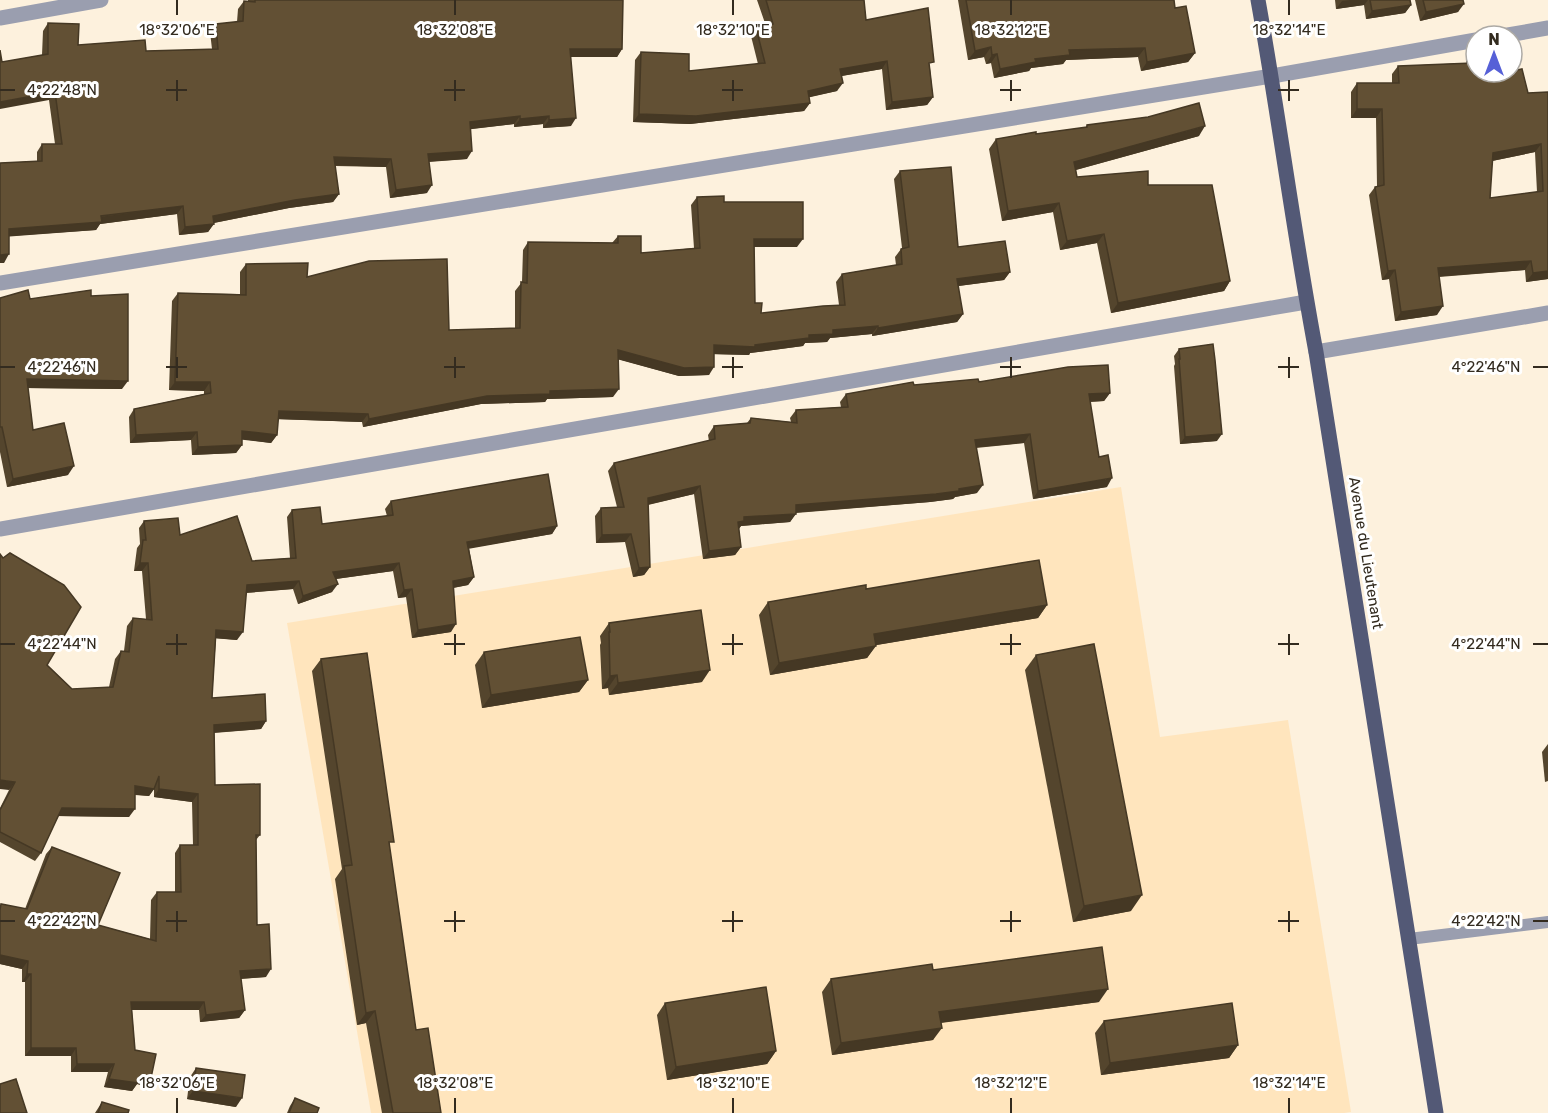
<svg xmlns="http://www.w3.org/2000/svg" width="1548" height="1113" viewBox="0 0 1548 1113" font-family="Rubik,sans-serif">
<rect width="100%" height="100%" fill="#fdf1dd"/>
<!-- built -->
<path fill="#ffe5bd" d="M1121,487l39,250 128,-17 63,392 -7,1h-973l-84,-490z"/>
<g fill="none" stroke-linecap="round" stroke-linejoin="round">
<!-- lane -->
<path stroke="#9a9eaf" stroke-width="12" d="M1409,939l139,-17"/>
<!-- street -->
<g stroke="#9a9eaf" stroke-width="15">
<path d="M0,18l101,-18"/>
<path d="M1502,36l46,-8"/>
<path d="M0,283l1272,-207 204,-36"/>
<path d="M1316,352l232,-39"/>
<path d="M0,529l1306,-227"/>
</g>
<!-- primary -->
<path stroke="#535976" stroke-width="15" d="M1258,0c21,117 36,235 58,352l120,761"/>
</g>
<!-- wall -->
<g fill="#54452d" fill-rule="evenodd">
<path d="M248,0h375l-1,49 -5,8h-47l1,69 -28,2v-4l-29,3v-3l-44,5 -3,30 -38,3 -2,31 -37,5 -4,-31 -51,-1 4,28 -6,8 -44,6 -75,15 -6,9 -29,3 -2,-21 -77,10 -4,6 -87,6 -5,27 -4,-100 37,-2v-9l5,-8h13l-6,-44 -47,-38 40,-7 1,-24 5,-8 30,22 68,6 66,-2 -2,-17 6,-8 21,-2 1,-13 6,-8 4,1z"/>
<path d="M757,0h107l2,20 64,48 3,29 -6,8 -41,5 -4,-41 -40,7 -5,15 -28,6 1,6 -6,8 -114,13 -57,-2 2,-62 6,-8 48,19 69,-7 -7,-28 5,-8 10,-2z"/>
<path d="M958,0h216l1,8 20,45 -7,9 -47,9 -3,-14 -72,3 -3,4 -32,4 -2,3 -35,7 -3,-15 -5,1 -2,-7 -16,3z"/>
<path d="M1335,0h75l1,5 -6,8 -39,6 -2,-14 -28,4z"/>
<path d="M1415,0h48l-5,12 -38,9z"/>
<path d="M1472,52l56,41 20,-1v187l-22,3 -1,-12 -86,7 -2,38 -42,6 -6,-42 -7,1 -13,-85 6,-8 2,-1 -1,-68h-25v-26l6,-9h35v-9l6,-8 68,-3v-2zM1535,152l2,40 -47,6 2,-37z"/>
<path d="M1087,125l112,11 -123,34 1,7 71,8 82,96 -6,10 -113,22 -14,-70 -37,7 -7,-38 -51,9 -13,-72 7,-10 89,-11z"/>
<path d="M900,171l58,76 52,25 -6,8 -46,6 5,28 -6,8 -85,14v-2l-42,4 -3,4 -22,1 -2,3 -53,7 -1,2 -35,-1 -5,21 -30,1 -61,-17 -5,38 -66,2 -2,3 -64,2 -118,23 -1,-5 -84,-3 -1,16 -6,8 -29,-4v6l-6,8 -44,2 -1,-15 -61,3 -1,-26 5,-8 70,-15v-3l-35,-1 3,-89 6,-8 62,1v-22l6,-8 61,13 142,53 66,-2v-37l7,-9 1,-32 5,-8 84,1 6,-7 23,17 53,-5 -3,-43 6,-8 27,5 73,45h-43l1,56 6,10 78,-8 -3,-23 6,-8 54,-9 -1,-8 6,-8 1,-1 -8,-69z"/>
<path d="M91,296l31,93 -94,-1 5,42 35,45 -61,12 -7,-35v-154l30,1z"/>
<path d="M1179,349l38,92 -37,3 -6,-78 1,-2 -1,-8z"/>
<path d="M979,382l131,11 -6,8 -14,1 9,55 8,30 -74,12 -9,-56 -48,5 1,45 -22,4 -2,2 -23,3 -134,11 -6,9 -49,4 -2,3 2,18 -6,8 -32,4 -9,-65 -46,11 2,62 -6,8 -11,2 -8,-35 -29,1 -1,-27 6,-8 16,-1 -9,-36 6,-8 95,-22 -1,-6 6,-9 33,-3 4,-5 40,4 -1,-4 6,-8 45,-3 -1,-5 6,-8 68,-9z"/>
<path d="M391,501l166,25 -5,8 -83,14 5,29 -6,8 -15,3 -2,44 -39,6 -6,-41 -8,1 -5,-27 -57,8 -4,13 -34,12 -5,-15 -47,4 -9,47 -21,-2 -4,60 54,23 -5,8 -47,4 1,52 45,50 -4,5 1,85 9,52 -25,2 4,31 -6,8 -39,4 -1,-12h-67l3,40 11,36 -9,-2 -5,7 -28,-4 4,-15h-37v-16h-46v-74h-3v-13l-22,-5v-58l1,-2 24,5 21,-55 6,-7 46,78 52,14 1,-39 6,-8h18v-39l5,-8h13l-1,-43 -38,-5v-8l-5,7 -14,-1 -6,22 -71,-1 -17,37 -6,8 -35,-19v-34l9,-18 38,-125 25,24 37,-2 6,-28 6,-8h3l3,-25 6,-8 13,1 -4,-48h-8l3,-23 3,-4 -1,-16 5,-7 108,40 38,-3 -3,-41 5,-7 30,14 65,-8 -2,-7z"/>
<path d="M768,602l279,3 -9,13 -162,27 -9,13 -97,17 -11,-60z"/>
<path d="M609,623l93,59 -93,13 -1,-7 -6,1 -2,-44 1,-2 -1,-7z"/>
<path d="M484,652l104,28 -9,12 -97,16 -7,-43z"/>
<path d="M1036,655l95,256 -58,11 -48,-252z"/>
<path d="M321,659l68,189 27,182 25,83h-59l-16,-90 -9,2 -22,-146 7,-10 -30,-198z"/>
<path d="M1548,744v37l-3,1 -3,-30z"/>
<path d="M933,970l166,32 -158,21 -8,17 -101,15 -10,-63 9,-13z"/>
<path d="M665,1003l111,48 -9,13 -100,16 -10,-65z"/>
<path d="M1104,1021l134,24 -9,13 -128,17 -6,-42z"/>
<path d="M196,1068l40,39 -49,-8 3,-22z"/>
<path d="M295,1098l22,15h-30l3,-7z"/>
<path d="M102,1102l26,11h-33z"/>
</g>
<!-- shaded-wall -->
<g fill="#453824">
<path d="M1350,0h18l-4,5 -28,4 6,-8z"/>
<path d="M1464,4l-6,8 -38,9 6,-9z"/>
<path d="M1411,5l-6,8 -39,6 6,-8z"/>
<path d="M991,47l-7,10 -16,3 7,-9z"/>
<path d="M1145,48l-7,9 -72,3 -3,4 -32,4 -2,3 -35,7 6,-9 69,-19z"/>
<path d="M570,49h52l-5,8h-53z"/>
<path d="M1195,53l-7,9 -47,9 6,-9z"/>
<path d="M997,54l-6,9 -5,1 6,-9z"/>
<path d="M887,61l-5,8 -47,8 5,-8z"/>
<path d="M843,83l-6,8 -35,8 6,-8z"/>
<path d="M55,92l-6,8 -49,9v-7z"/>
<path d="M933,97l-6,8 -41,5 6,-8z"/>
<path d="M810,103l-6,8 -114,13 -57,-2 6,-8z"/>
<path d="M1357,109h25l-6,9h-25z"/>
<path d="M520,116l-6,8 -50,6 6,-8z"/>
<path d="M549,116l-6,8 -29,3 6,-8z"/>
<path d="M576,118l-5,8 -28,2 6,-8z"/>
<path d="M1205,126l-6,10 -131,36 6,-10z"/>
<path d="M1541,144l-6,8 -48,10 6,-9z"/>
<path d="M472,151l-5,8 -45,3 6,-8z"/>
<path d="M334,157l57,2 -5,8 -58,-2z"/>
<path d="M432,185l-5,8 -37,5 6,-8z"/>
<path d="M339,194l-6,8 -44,6 -81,16 5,-8 82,-16z"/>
<path d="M1059,203l-6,9 -51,9 6,-10z"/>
<path d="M183,206l-6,8 -77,10 -4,6 -93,7 6,-8z"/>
<path d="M214,224l-6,8 -29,3 6,-8z"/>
<path d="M1104,234l-7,9 -37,7 7,-9z"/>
<path d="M754,239h49l-6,8h-49z"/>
<path d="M9,254l-5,9h-4v-8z"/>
<path d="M1531,261l-6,9 -94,7 7,-9z"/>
<path d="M1395,270l-6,9 -7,1 6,-9z"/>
<path d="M1548,271v8l-22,3 7,-9z"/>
<path d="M1010,272l-6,8 -53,7 6,-8z"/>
<path d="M1230,281l-6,10 -113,22 7,-10z"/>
<path d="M1443,306l-6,9 -42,6 6,-9z"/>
<path d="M963,314l-6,8 -85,14 6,-8z"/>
<path d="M878,326l-6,8 -42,4 -3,4 -22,1 -2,3 -53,7 -1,2 -41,-1 6,-9h41l78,-15z"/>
<path d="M618,350l96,17 -5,8 -30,1 -66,-18z"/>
<path d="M27,379l101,2 -6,8 -100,-1z"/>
<path d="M175,382h35l-6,9 -35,-1z"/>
<path d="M619,389l-6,8 -66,2 -2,3 -64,2 -118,23 6,-8 118,-23 63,-5z"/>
<path d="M1110,393l-6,8 -21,1 6,-8z"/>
<path d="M279,411l89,3 -6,8 -89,-3z"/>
<path d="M242,431l35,4 -6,8 -35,-4z"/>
<path d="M197,432l-6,8 -61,3 6,-8z"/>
<path d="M1030,434l-6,9 -55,5 6,-8z"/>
<path d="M1222,434l-5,7 -37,3 5,-7z"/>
<path d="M242,445l-6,8 -44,2 6,-8z"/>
<path d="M74,466l-6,9 -61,12 6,-8z"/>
<path d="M1112,478l-5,9 -74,12 5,-8z"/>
<path d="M983,485l-6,8 -22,4 -2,2 -23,3 -140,11 6,-8 163,-16z"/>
<path d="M700,486l-6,8 -52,12 6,-8z"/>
<path d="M796,514l-6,8 -49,4 -3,3v-7l6,-5z"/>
<path d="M557,526l-5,8 -90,16 5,-8z"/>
<path d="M631,534l-6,8 -29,1 6,-8z"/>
<path d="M741,547l-6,8 -32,4 6,-8z"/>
<path d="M140,563h8l-6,8h-8z"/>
<path d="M399,563l-6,8 -65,9 5,-8z"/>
<path d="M650,567l-6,8 -11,2 6,-9z"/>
<path d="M474,577l-6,8 -21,4 6,-8z"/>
<path d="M299,581l-6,8 -51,4 5,-8z"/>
<path d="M338,584l-6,8 -34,12 5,-8z"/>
<path d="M412,589l-6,8 -8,1 6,-8z"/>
<path d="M1047,605l-9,13 -173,29 9,-13z"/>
<path d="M456,624l-5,8 -39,6 6,-8z"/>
<path d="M216,630l27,2 -6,8 -26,-2z"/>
<path d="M876,646l-9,12 -97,17 9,-12z"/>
<path d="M710,670l-8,12 -93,13 9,-12z"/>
<path d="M617,675l-9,13 -6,1 8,-13z"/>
<path d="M588,680l-9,12 -97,16 9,-13z"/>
<path d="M266,721l-5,8 -53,4 6,-8z"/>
<path d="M0,780l15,2 -6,8 -9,-1z"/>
<path d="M135,786l19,3 -5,7 -20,-2z"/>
<path d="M159,789l39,5 -6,8 -38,-5z"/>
<path d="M62,808l73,1 -6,8 -72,-1z"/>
<path d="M1142,895l-11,16 -58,11 11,-16z"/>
<path d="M0,955l28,6 -6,8 -22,-5z"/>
<path d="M271,969l-5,8 -31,2 5,-8z"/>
<path d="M27,974h4l-6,8h-3z"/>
<path d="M1108,989l-9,13 -169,22 9,-12z"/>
<path d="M131,1002h73l-5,8h-73z"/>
<path d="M245,1010l-6,8 -39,4 6,-7z"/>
<path d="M375,1011l-9,12 -9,2 9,-12z"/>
<path d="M942,1028l-9,12 -101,15 9,-12z"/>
<path d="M1238,1045l-9,13 -128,17 9,-12z"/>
<path d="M31,1048h45l-5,8h-46z"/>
<path d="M776,1051l-9,13 -100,16 9,-13z"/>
<path d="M77,1064h37l-6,8h-37z"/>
<path d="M140,1076l11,2 -5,8 -9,-2 -5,7 -28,-4 5,-8z"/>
<path d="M193,1091l49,7 -6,9 -49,-8z"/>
</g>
<!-- building -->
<g fill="#625034" stroke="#453824" stroke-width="1.5" fill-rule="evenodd">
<path d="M255,0h368l-1,49h-52l6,69 -27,2v-4l-29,3v-3l-50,6 2,29 -44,3 4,31 -36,5 -5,-31 -57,-2 5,37 -44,6 -82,16 1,8 -29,3 -2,-21 -82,10 1,6 -93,7v25l-9,1v-92l42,-2v-17h20l-7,-52 -55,10v-52l2,12 46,-8v-31l31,1 -1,21 67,-5 1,11 72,-2 -2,-25 27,-3 1,-20 11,1z"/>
<path d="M766,0h98l2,20 62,-12 6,54 -5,1 4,34 -41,5 -5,-41 -47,8 3,14 -35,8 2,12 -114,13 -57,-2 2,-62 48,2v17l76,-8 -9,-35 17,-4z"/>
<path d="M966,0h208l1,8 11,-2 9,47 -48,9 -2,-14 -76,2 1,5 -35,4 1,3 -36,7 -3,-15 -5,1 -1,-8 -16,4z"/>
<path d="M1370,0h40l1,5 -39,6z"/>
<path d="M1423,0h40l1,4 -38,8z"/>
<path d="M1472,52h4v20h36v-1l10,-2 6,24 20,-1v179l-15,2 -2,-12 -93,7 5,38 -42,6 -6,-42 -7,1 -13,-84 9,-2 -2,-76h-25v-26h42l-1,-17 75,-3zM1541,144l2,47 -53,7 3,-45z"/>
<path d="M1199,103l6,23 -131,36 3,15 71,-6v14h64l18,96 -112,22 -14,-69 -37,7 -8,-38 -51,8 -12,-72 40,-7v2l51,-7v-2l61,-8z"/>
<path d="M951,167l7,80 47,-6 5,31 -53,7 6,35 -85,14v-2l-45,4v4l-24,1v3l-54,7v2l-41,-2v22l-30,1 -66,-18 1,39 -69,2v3l-63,2 -118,23 -1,-5 -89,-3 -2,24 -35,-4v14l-44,2 -1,-15 -61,3 -2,-26 77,-16 -1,-11h-35l3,-89 68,2v-31l62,-1 -1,14 62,-16 78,-2 2,71 71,-2 1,-46 6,1 1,-41 90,1v-7h23v17l59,-5 -3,-51 27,-1v6h79v37h-49l1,64h7l-1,10 62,-7 22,-1 -3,-31 60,-10 -1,-15 8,-2 -9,-76z"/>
<path d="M28,290l2,9 61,-9v6l37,-2v87l-101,-2 6,51 31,-7 10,43 -61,13 -11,-52h-2v-129z"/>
<path d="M1213,344l2,16 7,74 -37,3 -6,-78h1l-1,-10z"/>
<path d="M1108,365l2,28 -21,1 10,63 9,-2 4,23 -74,13 -8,-57 -55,6 8,45 -24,4v2l-23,3 -140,11v9l-52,3v4l-6,1 3,25 -32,4 -9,-65 -52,12 2,69 -11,1 -8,-34 -29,1 -1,-27 23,-1 -10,-44 101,-24 -1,-13 36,-3 1,-5 46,5 -1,-13 52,-3 -2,-13 67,-12 1,3 64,-6 1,3 89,-15z"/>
<path d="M548,474l9,52 -90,16 7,35 -21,4 3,43 -38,6 -6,-41 -8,1 -5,-27 -66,9 5,12 -35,12 -4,-15 -52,4 -4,47 -27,-2 -4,68 53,-4 1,27 -52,4 1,60 45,-1v51h-4l1,90 12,-1 2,45 -31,2 5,39 -39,5 -2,-13h-73l4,48 21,4 -5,24 -11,-2 -2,7 -29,-4 5,-15h-37l-1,-16h-45v-74h-4l1,-13 -28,-6v-45l1,-6 26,5 25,-62 68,26 -22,52 58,16 1,-49h24l-1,-47h18v-51l-39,-5v-13l-5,13 -19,-3v23l-73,-1 -21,45 -41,-21v-22l15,-28 -15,-2v-226l3,4 7,-5 54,32 17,22 -34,58 25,24 41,-2 8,-36 8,1 4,-34 19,2 -4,-57h-8l3,-23h3l-2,-19 34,-3 2,17 57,-19 15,45 44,-3 -4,-48 28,-3 2,17 71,-9 -2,-14z"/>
<path d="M1039,560l8,45 -173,29 2,12 -97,17 -11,-61 98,-17v4z"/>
<path d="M701,610l9,60 -92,13 -1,-8 -7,1 -1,-44h1l-1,-9z"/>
<path d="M580,637l8,43 -97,15 -7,-43z"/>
<path d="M1094,644l48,251 -58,11 -48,-251z"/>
<path d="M367,653l27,189h-5l27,188 12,-2 13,85h-48l-18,-102 -9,2 -22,-147 8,-1 -31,-206z"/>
<path d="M1102,947l6,42 -169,23 3,16 -101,15 -10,-64 101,-15 1,6z"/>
<path d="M766,987l10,64 -100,16 -11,-64z"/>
<path d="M1232,1003l6,42 -128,18 -6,-42z"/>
<path d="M196,1068l49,7 -3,23 -49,-7z"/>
<path d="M16,1079l11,34h-27v-29z"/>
<path d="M295,1098l24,10 -2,5h-28z"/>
<path d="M102,1102l27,8 -1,3h-30z"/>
</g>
<!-- ticks -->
<path fill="none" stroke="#332b1f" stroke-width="2" d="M177,0v15M455,0v15M733,0v15M1011,0v15M1289,0v15M177,80v21M455,80v21M733,80v21M1011,80v21M1289,80v21M0,90h15M166,90h21M444,90h21M722,90h21M1000,90h21M1278,90h21M177,357v21M455,357v21M733,357v21M1011,357v21M1289,357v21M0,367h15M166,367h21M444,367h21M722,367h21M1000,367h21M1278,367h21M1533,367h15M177,634v21M455,634v21M733,634v21M1011,634v21M1289,634v21M0,644h15M166,644h21M444,644h21M722,644h21M1000,644h21M1278,644h21M1533,644h15M177,911v21M455,911v21M733,911v21M1011,911v21M1289,911v21M0,921h15M166,921h21M444,921h21M722,921h21M1000,921h21M1278,921h21M1533,921h15M177,1098v15M455,1098v15M733,1098v15M1011,1098v15M1289,1098v15"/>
<g text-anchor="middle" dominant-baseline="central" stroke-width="6" stroke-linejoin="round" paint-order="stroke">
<!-- street labels -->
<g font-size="15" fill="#332b1f" stroke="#fff">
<text transform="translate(1366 553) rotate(81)">Avenue du Lieutenant</text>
</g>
</g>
<g font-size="15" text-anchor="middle" fill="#332b1f" stroke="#fff" stroke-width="6" stroke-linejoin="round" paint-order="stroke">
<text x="177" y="35">18°32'06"E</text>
<text x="455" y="35">18°32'08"E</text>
<text x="733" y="35">18°32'10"E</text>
<text x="1011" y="35">18°32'12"E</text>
<text x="1289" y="35">18°32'14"E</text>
<text x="62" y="95">4°22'48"N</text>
<text x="62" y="372">4°22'46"N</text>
<text x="1486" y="372">4°22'46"N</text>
<text x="62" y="649">4°22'44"N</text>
<text x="1486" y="649">4°22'44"N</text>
<text x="62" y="926">4°22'42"N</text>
<text x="1486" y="926">4°22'42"N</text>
<text x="177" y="1088">18°32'06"E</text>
<text x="455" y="1088">18°32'08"E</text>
<text x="733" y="1088">18°32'10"E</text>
<text x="1011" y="1088">18°32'12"E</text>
<text x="1289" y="1088">18°32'14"E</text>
</g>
<!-- north arrow -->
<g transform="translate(1494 54)"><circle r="28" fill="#ffffff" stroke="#adaaa5" stroke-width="1.5"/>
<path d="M0-4.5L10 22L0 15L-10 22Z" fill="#5660d7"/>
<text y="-9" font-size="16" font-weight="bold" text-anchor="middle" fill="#332b1f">N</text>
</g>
</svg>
